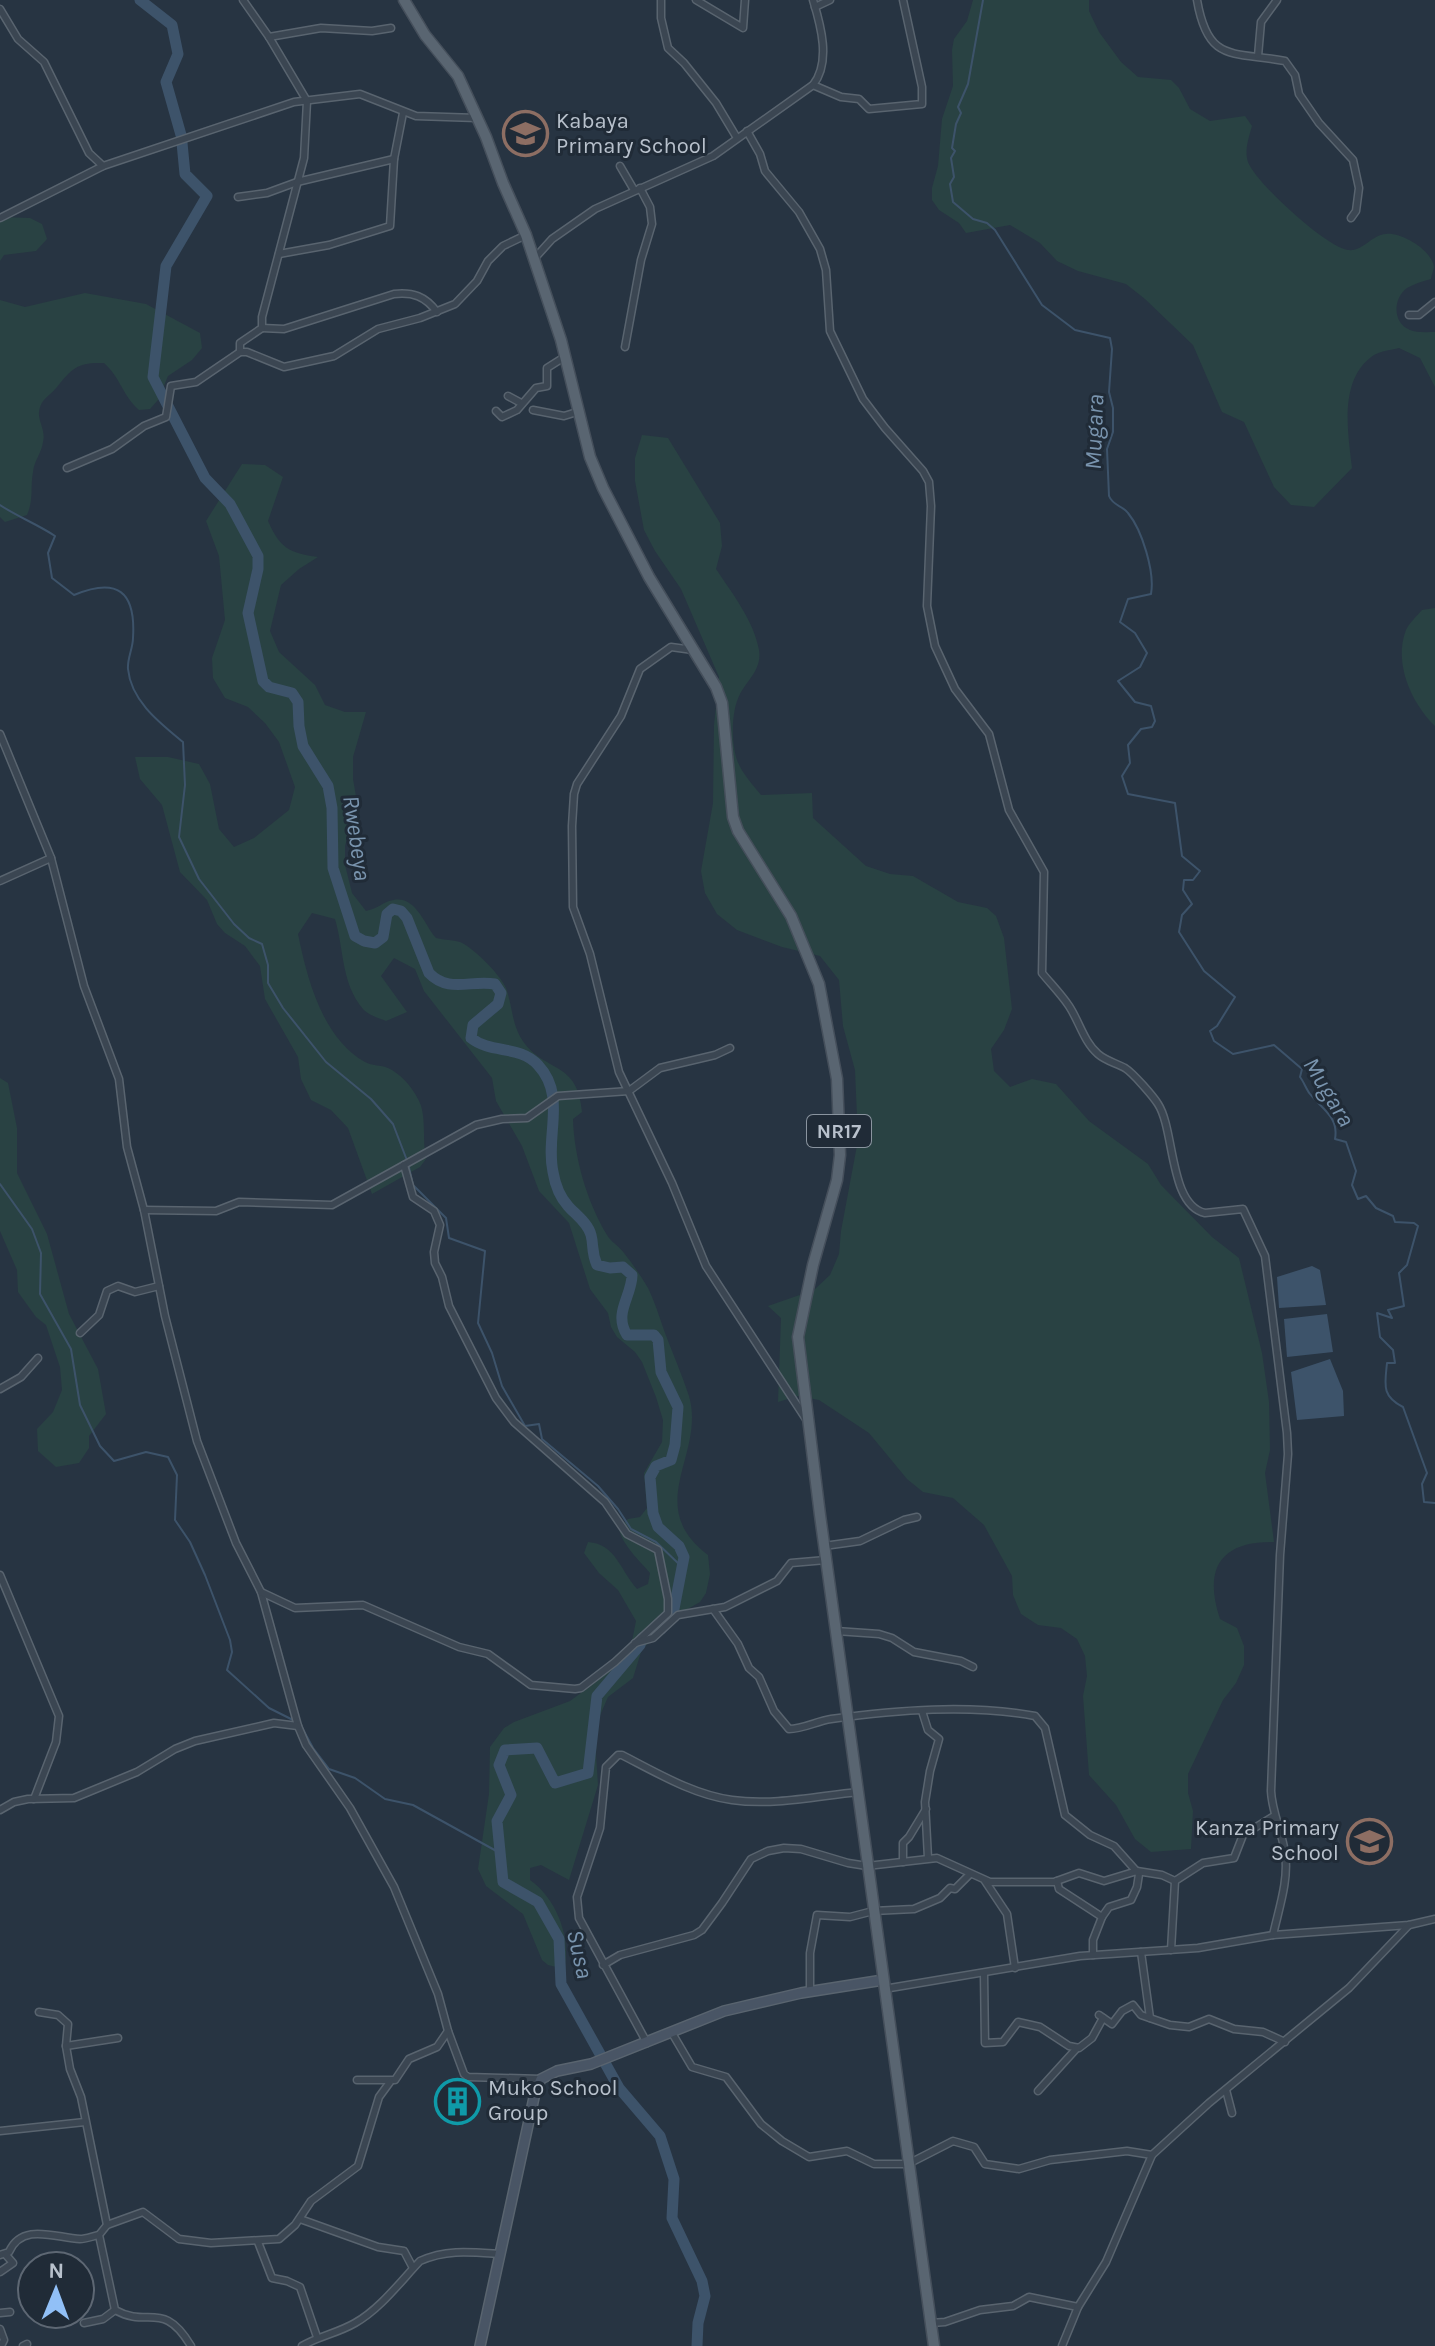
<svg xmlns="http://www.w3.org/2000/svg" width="1435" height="2346" viewBox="0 0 1435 2346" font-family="Karla,sans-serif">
<rect width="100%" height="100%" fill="#273442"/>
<!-- green -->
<g fill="#294243">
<path d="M973,0h116v11l10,21 22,30 17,15 33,3 8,8 11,21 20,12 35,-5 7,10c-3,11 -8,24 -4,36 7,20 79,86 100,88 15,2 23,-15 38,-16 15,-2 46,16 48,33 0,1 -3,10 -3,12 -8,2 -17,5 -24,9 -14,10 -15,35 3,42 6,3 18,2 25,2v55l-15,-29 -21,-10c-8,2 -18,3 -25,7 -36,24 -26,77 -22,113l-38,39 -23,-2 -17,-18 -30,-65 -22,-10 -29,-67 -48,-46 -19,-15 -48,-13 -21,-10 -17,-18 -30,-18 -44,8 -7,-10 -20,-13 -7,-10v-12l6,-22 4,-47 11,-33 -1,-36 2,-11 13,-18z"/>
<path d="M0,217l30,1 12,6 5,15 -11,12 -32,4 -4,6z"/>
<path d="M85,293l61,11 54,29 2,15 -10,12 -24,16 -10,24 -8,9 -11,1c-16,-14 -19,-33 -35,-47 -26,-1 -32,5 -47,24 -7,9 -16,11 -18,25 -1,10 7,18 4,30 -1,10 -9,19 -10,30 -3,16 1,27 -6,43l-22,7 -5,-5v-217l25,7z"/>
<path d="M642,435l26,3 52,85 2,23 -6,23c16,24 38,52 43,81 3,19 -11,29 -19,44 -9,17 -9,48 -3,66 4,12 16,25 24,35l51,-2 1,25 53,48 24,8 23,2 45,26 29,6 9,8 8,22 8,71 -8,21 -13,19 3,22 16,16 22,-8 24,5 33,37 59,43 13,21 51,52 27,21 23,95 7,49 1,48 -5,23 9,69c-53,-1 -71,26 -54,77l17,9 7,18v19l-8,18 -13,17 -35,74v19l5,18 -2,38 -40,3 -16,-13 -19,-34 -27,-30 -6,-79 4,-20 -2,-20 -8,-17 -16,-11 -23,-3 -17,-11 -8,-19 -1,-19 -28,-51 -31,-27 -30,-6 -16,-13 -38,-46 -50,-33 -21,-4 -20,6 3,-84 -13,-12 46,-16 16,-15 9,-21 2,-23 17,-91 -3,-70 -12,-44 -4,-46 -19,-24 -38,-9 -45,-17 -20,-16 -12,-21 -4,-22 12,-68 1,-78 5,-48 -38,-88 -26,-38 -11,-21 -9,-49v-23z"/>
<path d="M242,464l23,1 18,12 -15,44c12,27 21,32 50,36l-19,12 -18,16 -11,46 9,21 36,33 10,20 20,7h21l-13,45v22l4,23 -12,44v19l7,28 14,18c10,-2 15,-7 23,-10 26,-9 34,22 47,37 8,2 17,2 24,4 13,5 44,36 47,49 6,19 5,36 18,53 22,28 53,18 57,68l-9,7c1,38 14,83 34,116 4,7 12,11 17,18 8,10 17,23 24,35 7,14 12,31 17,45 8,21 17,42 24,63 17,59 -47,109 19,159l2,19 -4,19 -6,9 -14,8 -44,39 -9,29 -25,19 -10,23 -2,34 2,31 -29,95 -28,-15 -11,3v12c26,18 42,58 34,89l-16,-4 -6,-5 -19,-46 -37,-28 -8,-17 11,-75 1,-47 14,-19 10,-6 56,-21 27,-20 35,-40 4,-20 -18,-31 -19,-17 -15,-20 4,-11c28,2 32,28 49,47l11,-5 2,-11c-10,-12 -29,-29 -31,-45l9,-9 12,-2 7,-9 -3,-35 18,-31 1,-22 -7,-23 -14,-35 -7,-10 -18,-15 -6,-10 -3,-14 -18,-24 -21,-66 -30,-32 -17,-45 -26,-45 -4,-23 -68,-87 -9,-22 -21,-11 -13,18 26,36 -21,9c-7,-3 -18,-6 -23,-12 -22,-26 -19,-60 -28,-90l-23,-6 -14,21c9,44 24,104 67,128 7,4 16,3 23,6 13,6 24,19 30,31 9,15 4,41 8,60l-6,8 -48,27 -24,-66 -17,-18 -20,-10 -10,-21 -3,-22 -33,-58 -5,-33 -15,-20 -20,-13 -8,-9 -10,-24 -27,-28 -18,-67 -22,-26 -5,-22h33l31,7 11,20 9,45 15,18 20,-9 35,-28 6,-23 -16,-45 -14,-19 -17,-16 -23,-9 -12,-20 -1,-20 13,-38 -6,-64 -13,-35z"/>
<path d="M1435,608v118c-23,-22 -42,-63 -29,-96 3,-7 11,-14 16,-20z"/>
<path d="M0,1078l8,5 9,45v45l30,61 22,80 29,55 8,45 -17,22v12l-10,15 -23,4 -18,-16 -1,-22 16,-17 9,-22 -2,-23 -14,-42 -10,-8 -18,-25 -1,-22 -17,-39z"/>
</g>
<!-- water -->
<g fill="#3d536a">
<path d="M1312,1266l8,4 6,35 -47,3 -2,-31z"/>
<path d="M1327,1314l6,38 -46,5 -3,-38z"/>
<path d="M1330,1359l13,32 1,25 -47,4 -6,-48z"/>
</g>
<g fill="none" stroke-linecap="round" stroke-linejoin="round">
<!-- stream -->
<g stroke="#3d536a" stroke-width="2">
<path d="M983,0l-15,84 -10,23 3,6 -5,11 -4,24 3,3 -4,7 3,19 -4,7 3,18 20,17 14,4 8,7 47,75 33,25 35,8 2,11 -3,43 4,16v24l-6,17 2,47c4,10 13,9 19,17 14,17 27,59 23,81l-23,5 -8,23 15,11 12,20 -7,14 -22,14 17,21 16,4 4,15 -3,6 -11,2 -13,16 2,18 -8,13 6,18 47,9 7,53 18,15 -7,9h-9l-1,10 9,14 -10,11 -3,17 25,39 31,26 -18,29 -7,5 4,10 19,13 41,-9 28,24 -2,8c4,5 6,12 10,17 12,15 29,23 25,45l11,3 10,29 -4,14 6,14 8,-3 10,12 17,8 2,6 19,1 4,3 -11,39 -8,8 5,33 -16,4 4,8 -15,-5 3,24 13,13 2,13h-8c-2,21 -6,33 16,44l24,66 -5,11 2,18 11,1"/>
<path d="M0,505c18,12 37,19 55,31l-7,17 4,25 22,17c43,-18 62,-4 59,43 0,10 -6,21 -5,31 3,32 32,54 55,73l2,43 -6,52 20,42 35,45 15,14 13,6 6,21v18l15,25 43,54 45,37 22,25 15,39 5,22 33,33 3,20 36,13 -7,72 14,30 10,33 23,40 14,-2 3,15 56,47 20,23 13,20 25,13 25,24"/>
<path d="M0,1184l32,45 9,24 -1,41 31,55 9,56 20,41 14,15 32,-9 22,5 9,18 -2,45 15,22 15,33 25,65 2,12 -5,18 42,38 24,12"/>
<path d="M299,1722l14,26 16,21 26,9 30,21 28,6 87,48"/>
</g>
<!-- river -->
<g stroke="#3d536a" stroke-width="11">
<path d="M140,0l32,25 6,29 -12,28 15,53"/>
<path d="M182,143l3,31 22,22 -41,70 -13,111 52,101 25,26 28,52v13l-10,44 15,68 6,6 23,6 6,9 1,24 4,20 25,40 4,22 1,60 22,68 9,5 11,2 8,-6 4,-23 6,-5 8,2 6,7 22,55c19,20 41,7 66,11l6,9 -3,11 -25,21 -2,13c20,16 49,7 67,27 29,31 7,70 15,107 2,12 7,25 15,34 7,8 20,17 23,29 3,11 0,16 6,30l13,3 13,-1 9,8c0,21 -19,38 -5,60h27l4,5 3,32 17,35 -3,38 -4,15 -15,6 -6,11 3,36 5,14 21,19 5,11 -11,57 -12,15 -19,9 -2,7 -43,51 -9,77 -33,10 -18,-35 -32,2 -6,15 12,30 -14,26 6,61 35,20 21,37 2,45 58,104 41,48 14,43 -2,39 30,63 3,15 -7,27 -1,23"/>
</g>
<defs>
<g id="street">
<path d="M661,0v18l7,30 16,15 32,40 21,35"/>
<path d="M696,0l47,28 2,-28"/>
<path d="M1197,0c11,64 36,51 88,61l10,14 4,19 20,29 34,37 6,28 -3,23 -5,7"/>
<path d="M815,7l15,-7"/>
<path d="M0,9l18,30 26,23 45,91 14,13"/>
<path d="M269,37l52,-9 51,3 19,-3"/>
<path d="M1258,56l3,-34 16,-22"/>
<path d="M813,85l28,12 18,2 10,10 53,-5v-17l-19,-87"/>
<path d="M747,131l13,23 5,17 34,41 21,37 6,21 4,61 33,68 22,29 38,43 6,11 2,24 -4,100 8,40 20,43 34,45 20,76 35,62 -2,101c9,11 19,21 27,33 10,15 15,36 29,48 8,7 18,9 27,14 8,5 28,28 33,36 17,26 11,101 47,109l38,-4 22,47 22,177 1,21 -8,101 -9,236c1,22 11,40 14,62 4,27 -6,55 -12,82"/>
<path d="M620,166l14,24"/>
<path d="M238,197l29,-4 30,-11 97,-23"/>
<path d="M0,218l103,-52 191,-64 66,-8 56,22 61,2"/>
<path d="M279,254l50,-9 61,-19 4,-67 9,-46"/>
<path d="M534,259l18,-20 43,-30 118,-53 100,-71c18,-23 8,-59 0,-85"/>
<path d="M1409,315h10l16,-13"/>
<path d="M262,328l22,1 110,-35c19,-2 31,2 43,18"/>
<path d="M625,347l16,-87 11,-36 -2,-17 -10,-19"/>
<path d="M240,352v-9l22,-15v-11l42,-159 3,-57 -38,-64 -26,-37"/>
<path d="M508,396l13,7"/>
<path d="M533,410l31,6 16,-5"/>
<path d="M496,411l6,6 15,-7 19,-22 11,-2v-18l19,-12"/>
<path d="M67,468l45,-19 32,-23 22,-9 5,-31 25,-4 44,-30h7l37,15 50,-11 44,-27 42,-11 35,-14 22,-23 11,-20 15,-15 23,-11"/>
<path d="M693,650l-22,-3 -31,22 -19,47 -44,68 -3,10 -2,32 1,81 17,47 29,118 53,111 34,83 100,153"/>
<path d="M0,734l51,124 33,128 35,93 8,68 17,63 21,106 32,125 39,102 25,49 37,134 8,19 44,63 44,79 44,107 10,37 16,43 4,3 73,2"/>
<path d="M0,881l51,-23"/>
<path d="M144,1210l72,1 23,-9 93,3 144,-80 26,-6 25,-1 31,-22 71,-5 31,-23 55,-13 15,-7"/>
<path d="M80,1333l19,-18 8,-24 11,-5 17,6 24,-6"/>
<path d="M0,1389l21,-12 17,-19"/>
<path d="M824,1546l36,-5 44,-21 13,-3"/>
<path d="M0,1575l59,141 -3,26 -22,57"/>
<path d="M261,1592l34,16 68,-3 96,42 29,7 43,31 44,4 6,-1 34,-26 53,-49v-14l-10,-49 -31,-16 -22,-32 -91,-80 -18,-24 -47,-92 -7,-29 -7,-14 -1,-11 6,-27 -6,-14 -21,-14 -9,-32"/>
<path d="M713,1609l25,35 11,24 10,9 15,34 15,18c14,0 28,-8 42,-10 66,-9 138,-15 204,-3l10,12 20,87 25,20 24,11 25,28 -2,13 -6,13 -22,7 -7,10"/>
<path d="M836,1631l43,3 13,4 22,14 47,9 12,6"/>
<path d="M635,1643l18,-5 25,-23 47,-8 52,-26 14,-18 35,-3"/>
<path d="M922,1711l6,19 11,9 -9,32 -5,31 3,56"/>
<path d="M0,1810l14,-8 14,-3 46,-1 63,-26 38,-23 20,-8 79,-18 24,3"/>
<path d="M903,1862v-19l6,-6 17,-28"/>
<path d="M985,1881l22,33 8,54"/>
<path d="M1057,1881l2,8 43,28 -9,23v15"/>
<path d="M1171,1950l4,-69 28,-18 31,-5 9,-23 31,-19"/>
<path d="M1141,1952l9,66"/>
<path d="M603,1965l17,-10 74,-20 8,-5 20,-27 29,-44 17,-8 16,-3 17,1 47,14 19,3 70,-8 53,24h64l25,-9 25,8 33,-10 25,4 13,6"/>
<path d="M984,1974l1,69 18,-1 15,-20 22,5 29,19 10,2 13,-10 11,-20"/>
<path d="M884,1989l196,-33 118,-8 75,-13 136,-10 26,-6"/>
<path d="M810,1991v-38l7,-38 33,2 23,-6 41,-2 26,-11 10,-10 5,1 15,-15"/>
<path d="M39,2012l19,3 10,9 -2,22 4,23 11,28 26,128"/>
<path d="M1099,2015l13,9 10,-13 11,-6 8,10 29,10 19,2 20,-8 25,10 29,3 22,10"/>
<path d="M672,2033l20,34 34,10 35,47 21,17 27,16 38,-6 27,13h34l45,-23 21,6 11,17 34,5 31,-9 77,-9 25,4"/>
<path d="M647,2043l-68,-125 -2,-21 23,-69 6,-61 12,-12h4c35,18 72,40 110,45 41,6 85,-4 126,-8"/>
<path d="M66,2046l52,-8"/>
<path d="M357,2080h38l14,-21 28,-12 11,-16"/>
<path d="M1226,2090l6,23"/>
<path d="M1038,2091l39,-43"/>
<path d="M0,2131l85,-9"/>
<path d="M300,2219l78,28 26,4 9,17"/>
<path d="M258,2242l14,36 15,3 13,6 17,50"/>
<path d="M0,2255l9,-3c13,-30 47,-14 71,-13 6,0 13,-3 19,-4"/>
<path d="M0,2272l13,-9 -7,-8"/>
<path d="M0,2313l10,-1"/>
<path d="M84,2323l19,-4 12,-9"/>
<path d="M931,2323l14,-1 35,-12 33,-4 16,-9 49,10"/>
<path d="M0,2329l4,11 -3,6"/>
<path d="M23,2346l4,-2"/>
<path d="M191,2346c-28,-47 -42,-17 -76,-36l-16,-75 8,-10 36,-13 36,27 32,4 68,-4 16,-14 16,-24 47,-35 21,-69 11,-15"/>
<path d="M302,2346c17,-10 36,-13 53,-23 25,-14 45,-41 65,-62 26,-12 51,-9 79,-7"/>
<path d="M1062,2346l16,-39 28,-45 46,-107 57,-52 140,-115 60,-63"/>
</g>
<path id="secondary" d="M480,2346l55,-253 6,-14 16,-8 34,-7 133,-53 77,-18 82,-13"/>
<path id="primary" d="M404,0l21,35 33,41 28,61 17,46 23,52 35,105 29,117 13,31 46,89 67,110 6,16 11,114 5,14 53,85 28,68 18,95 3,76 -3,25 -24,85 -15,72 22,178 114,831"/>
</defs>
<!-- street casing -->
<use href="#street" stroke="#59646f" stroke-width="9"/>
<!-- secondary casing -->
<use href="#secondary" stroke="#59646f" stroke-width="12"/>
<!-- primary casing -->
<use href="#primary" stroke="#454f5b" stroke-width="13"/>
<!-- street -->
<use href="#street" stroke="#3b4652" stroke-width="6"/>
<!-- secondary -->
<use href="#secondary" stroke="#495565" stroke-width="9"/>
<!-- primary -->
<use href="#primary" stroke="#596571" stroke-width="10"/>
</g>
<!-- icons -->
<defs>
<symbol id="school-ring" viewBox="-11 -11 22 22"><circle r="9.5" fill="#202b37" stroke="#8d6e63" stroke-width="1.5"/><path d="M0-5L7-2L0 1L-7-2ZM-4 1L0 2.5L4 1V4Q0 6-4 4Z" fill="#8d6e63"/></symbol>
<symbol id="building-ring" viewBox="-11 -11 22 22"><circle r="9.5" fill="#202b37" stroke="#0f9aa8" stroke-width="1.5"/><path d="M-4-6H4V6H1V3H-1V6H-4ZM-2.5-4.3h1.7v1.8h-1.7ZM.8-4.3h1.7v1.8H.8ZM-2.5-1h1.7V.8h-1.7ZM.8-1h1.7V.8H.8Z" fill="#0f9aa8"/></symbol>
</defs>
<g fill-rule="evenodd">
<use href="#school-ring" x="500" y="108" width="51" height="51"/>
<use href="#school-ring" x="1344" y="1816" width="51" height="51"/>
<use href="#building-ring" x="432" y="2076" width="51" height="51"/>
</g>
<g text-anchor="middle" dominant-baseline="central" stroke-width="6" stroke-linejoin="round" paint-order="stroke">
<!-- shield labels -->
<rect fill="#202b37" stroke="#8a949f" stroke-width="2" x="807" y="1115" width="64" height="32" rx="6"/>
<g font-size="20" font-weight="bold" fill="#b8c1cc">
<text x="839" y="1131">NR17</text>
</g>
<!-- poi labels -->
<g font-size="22" fill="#b8c1cc" stroke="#202b37" text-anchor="start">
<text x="556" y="121">Kabaya<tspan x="556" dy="25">Primary School</tspan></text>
<text x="1339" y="1828" text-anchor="end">Kanza Primary<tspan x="1339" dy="25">School</tspan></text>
<text x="488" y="2088">Muko School<tspan x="488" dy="25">Group</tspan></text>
</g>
<!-- water labels -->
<g font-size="24" font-style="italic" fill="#7994ae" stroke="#202b37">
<text transform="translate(1094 432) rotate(-88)">Mugara</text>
<text transform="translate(357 838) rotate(82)">Rwebeya</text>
<text transform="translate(1329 1092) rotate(59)">Mugara</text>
<text transform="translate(580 1954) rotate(77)">Susa</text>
</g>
</g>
<!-- north arrow -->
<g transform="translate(56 2290) rotate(1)"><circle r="38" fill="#202b37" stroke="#5d6773" stroke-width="2"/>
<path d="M0-6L14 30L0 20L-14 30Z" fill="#91c0f7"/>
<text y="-12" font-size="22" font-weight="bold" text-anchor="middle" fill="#b8c1cc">N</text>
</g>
</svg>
